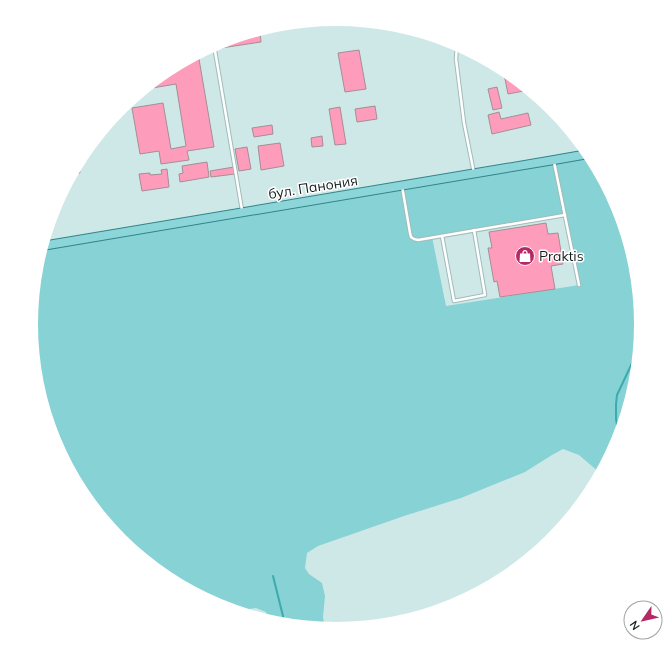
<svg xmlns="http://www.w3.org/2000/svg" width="671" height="648" viewBox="0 0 671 648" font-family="Mulish,sans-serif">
<rect width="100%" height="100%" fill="#cee8e8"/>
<!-- green -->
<path fill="#87d2d5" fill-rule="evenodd" d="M589,155l28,52 18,58 5,59 -5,52 -10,24 -2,8 1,9 -7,24 -17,32 -21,-18 -16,-6 -11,6 -27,17 -64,26 -57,18 -86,30 -11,7 -2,15 4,6 13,9 3,13 -2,21 2,11 -49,-5 -7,-2 -3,-9 -10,-4 -21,3 -16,-5 -53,-29 -46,-37 -38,-47 -28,-52 -18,-58 -5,-59 5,-60 6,-18zM565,215l14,70 -133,21 -14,-69z"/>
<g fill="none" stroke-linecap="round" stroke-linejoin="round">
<!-- stream -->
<g stroke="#3daaae" stroke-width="2">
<path d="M619,436l-3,-17v-15l1,-9 16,-34 4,-6"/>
<path d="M273,576l12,48"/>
</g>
</g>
<!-- building -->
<g fill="#fe9dbb" stroke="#a48e94">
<path d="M260,30l1,12 -40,6 -1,-6z"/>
<path d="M359,50l7,39 -21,3 -7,-39z"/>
<path d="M199,59l15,88 -27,4 2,9 -28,4 -2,-13 -19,3 -8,-46 31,-5 8,46 15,-3 -10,-62 -24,4 -1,-5 15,-13 16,-8z"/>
<path d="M503,69l2,2 24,19 -21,4z"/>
<path d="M497,87l5,21 -9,2 -5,-21z"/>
<path d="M375,106l2,13 -20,3 -2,-13z"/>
<path d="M340,107l6,37 -11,1 -6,-36z"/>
<path d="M499,112l2,7 27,-6 3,12 -39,9 -4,-19z"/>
<path d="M272,125l1,9 -19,3 -2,-9z"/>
<path d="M322,136l1,10 -11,1 -1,-9z"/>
<path d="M280,143l4,23 -23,4 -3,-24z"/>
<path d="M247,147l4,22 -12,2 -4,-22z"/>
<path d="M78,161l2,12 -9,1z"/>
<path d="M207,162l2,15 -29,5 -1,-8 4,-1 -1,-7z"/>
<path d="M234,167l1,7 -24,3 -1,-6z"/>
<path d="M167,169l2,18 -27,4 -3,-17 11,-1v2l12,-1 -1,-4z"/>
<path d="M546,223l2,11 10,-1 5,31 -12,2 4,23 -55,8 -3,-16 -3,1 -6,-34h4l-3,-16z"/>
</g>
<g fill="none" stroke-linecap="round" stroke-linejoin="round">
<defs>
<g id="lane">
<path d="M214,45l28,165"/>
<path d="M457,45l-1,14 8,64 10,50"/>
<path d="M554,162l25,123"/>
<path d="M402,186l8,47 1,4 3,2 4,1 147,-25"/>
<path d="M442,236l12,65 31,-6 -11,-65"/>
</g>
<path id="primary" d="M42,246l512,-86 34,-6"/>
</defs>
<!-- lane casing -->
<use href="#lane" stroke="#a2bbbb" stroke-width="4.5"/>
<!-- primary casing -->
<use href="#primary" stroke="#318488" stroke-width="10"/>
<!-- path -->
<path stroke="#8ca0a0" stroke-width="1" stroke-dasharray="4 2" stroke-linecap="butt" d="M624,419c-2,-17 4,-28 11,-43"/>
<!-- lane -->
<use href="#lane" stroke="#fff" stroke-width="2.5"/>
<!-- primary -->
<use href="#primary" stroke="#8cd6d9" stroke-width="8"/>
</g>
<!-- icons -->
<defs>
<symbol id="shop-disc" viewBox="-11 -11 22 22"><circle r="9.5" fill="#b42965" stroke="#fff"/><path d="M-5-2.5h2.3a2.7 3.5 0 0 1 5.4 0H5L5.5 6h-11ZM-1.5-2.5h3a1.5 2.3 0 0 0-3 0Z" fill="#fff"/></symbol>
</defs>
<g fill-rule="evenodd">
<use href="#shop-disc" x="514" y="245" width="22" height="22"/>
</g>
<g text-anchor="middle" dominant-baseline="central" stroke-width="3" stroke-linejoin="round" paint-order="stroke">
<!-- street labels -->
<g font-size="14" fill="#161f20" stroke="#fff">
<text transform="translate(313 187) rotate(-9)">бул. Панония</text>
</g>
<!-- poi labels -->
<g font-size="14" fill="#161f20" stroke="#fff" text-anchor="start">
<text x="539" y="256">Praktis</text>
</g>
</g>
<!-- crop -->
<path d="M0 0H671V648H0ZM38 324a298 298 0 1 1 596 0a298 298 0 1 1-596 0Z" fill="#fff" fill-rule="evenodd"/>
<!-- north arrow -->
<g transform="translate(643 620) rotate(236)"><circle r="19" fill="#ffffff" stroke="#a2a5a6"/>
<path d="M0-3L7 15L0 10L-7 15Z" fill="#b42965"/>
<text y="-6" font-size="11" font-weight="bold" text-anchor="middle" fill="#161f20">N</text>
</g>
</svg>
